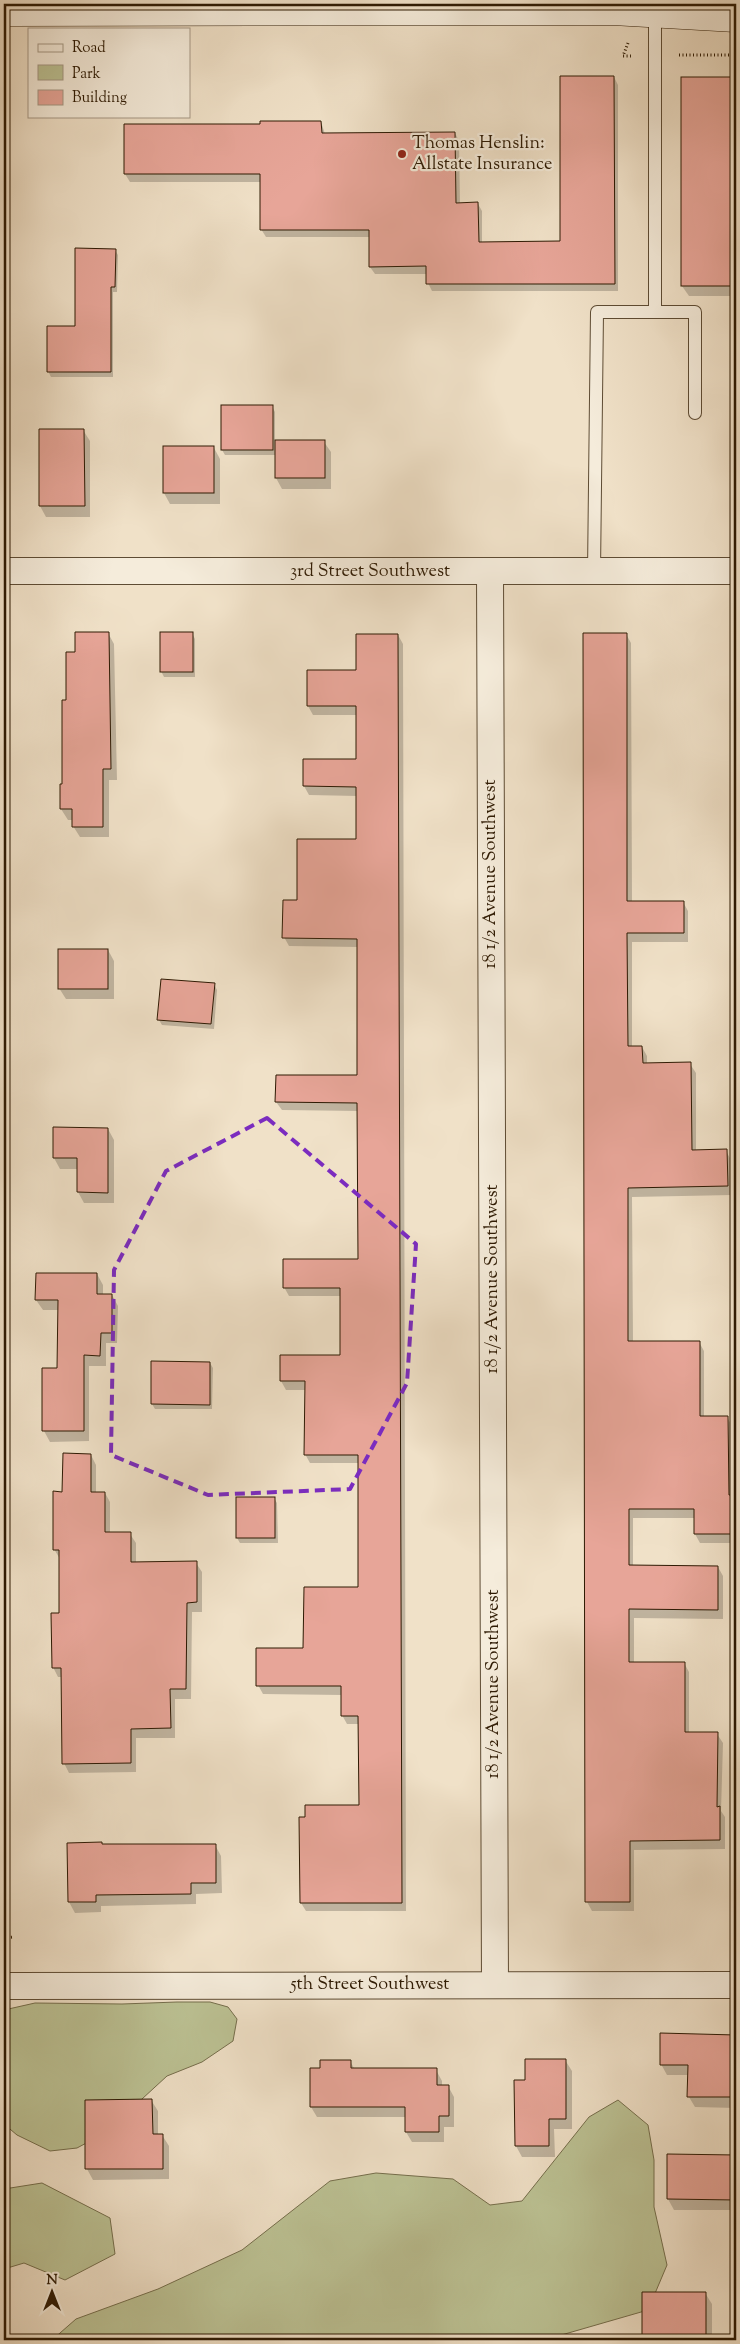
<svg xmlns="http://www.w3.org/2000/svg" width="740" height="2344" viewBox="0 0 740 2344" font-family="'Sorts Mill Goudy',serif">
<rect width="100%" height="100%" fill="#f0e1c8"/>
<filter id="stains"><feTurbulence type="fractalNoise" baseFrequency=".004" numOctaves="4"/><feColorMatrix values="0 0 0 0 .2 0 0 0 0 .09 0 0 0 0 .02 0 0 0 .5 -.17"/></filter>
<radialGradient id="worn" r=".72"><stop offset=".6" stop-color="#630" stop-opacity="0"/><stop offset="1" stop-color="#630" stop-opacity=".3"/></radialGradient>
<!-- green -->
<g fill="#bcc294" stroke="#756e4c">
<path d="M177,2002h33l18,5 9,12 -4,22 -31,21 -35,14 -62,57 -28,15 -27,3 -33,-16 -13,-11v-114l31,-7 87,1z"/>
<path d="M618,2100l30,25 6,35v47l13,58 -19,45 -97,28v2h-499l24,-21 82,-30 84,-39 88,-69 46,-8 77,6 37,26 32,-4 67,-84z"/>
<path d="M42,2183l68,35 5,36 -50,26 -41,-17 -20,6v-80z"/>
</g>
<!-- shadow -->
<g fill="#0003">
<path d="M614,77l4,8v206h-186l-4,-8 -1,-9h-52l-5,-7v-30h-104l-5,-8v-47h-131l-5,-8v-49h136l60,-3 4,12 130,-1 4,8 1,63h18l4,7v33l80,-1z"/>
<path d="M682,78h54v218h-47l-7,-10z"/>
<path d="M115,250l3,5 -1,37h-4v85h-62l-3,-6 28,-44z"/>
<path d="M222,406h50l3,6v30h49l7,10v37h-49l-6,-11v-23h-51l-3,-5z"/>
<path d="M83,430l7,11v76h-44l-6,-11z"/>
<path d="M214,448l6,11v45h-50l-6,-11z"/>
<path d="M108,633l6,11 3,136h-8v57h-29l-7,-11v-6h-5l-7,-11 6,-108 10,-48z"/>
<path d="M192,633l3,6v38h-31l-3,-6z"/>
<path d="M584,634h42l5,9 1,259h51l5,9v31h-56v105h10l5,9v8h43l6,9v78h30l5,9 1,35 -100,2 1,145h66l5,9v66h23l5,9 1,70h3v47h-36l-5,-9v-16h-62v48l85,1 5,9v43l-89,-1v45h50l5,9v61l28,1 6,9 -2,68 4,6v32l-91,1v61h-42l-5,-9z"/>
<path d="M398,635l5,9 3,1267h-100l-5,-8 59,-97v-82h-13l-5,-9v-20l-79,-1 -5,-9 46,-36 56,-60 -1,-126h-49l-5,-9 1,-64h-20l-5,-9 60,-25v-60h-52l-5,-9 75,-27v-149l-77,-1 -6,-8 82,-26v-129l-69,-1 -5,-9 15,-36 59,-60v-45l-49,-1 -5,-9v-26l54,1 -1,-46h-44l-5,-9 49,-35z"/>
<path d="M108,950l6,11v38h-48l-7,-11z"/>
<path d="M214,984l3,6 -3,39 -52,-4 -3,-5z"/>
<path d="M108,1129l6,11v63h-30l-6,-11v-23h-18l-6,-11z"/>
<path d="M97,1274l6,11v10h9l6,11 -1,37h-11v23h-17v75l-39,1 -6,-11v-62h14l1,-59h-16l-7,-10z"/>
<path d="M210,1363l3,5 -1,41h-57l-3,-5z"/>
<path d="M91,1455l5,10v28h9l5,9v32h20l6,9v20h60l6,9v40h-10l-1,87h-16v39h-39v34l-67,1 -5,-10 -2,-86h-4l-5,-10 7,-53v-55l-6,-10 10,-56z"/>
<path d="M274,1498l3,5 1,40h-38l-3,-5z"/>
<path d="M68,1844l147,1 6,11 1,37 -26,1v10l-95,2v6l-26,1 -6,-11z"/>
<path d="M661,2035l75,1v72l-41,-1 -6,-10v-22h-22l-6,-11z"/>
<path d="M565,2060l7,11v58h-18l1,28h-33l-6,-11 -1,-65h11z"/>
<path d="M350,2061l5,9h81l6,11v5h6l6,11v30h-10v15h-32l-6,-10v-15h-89l-6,-10 11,-37z"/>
<path d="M151,2100l7,11v24h4l7,11v33l-76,1 -6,-11 -1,-68z"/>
<path d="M668,2156h68v54h-62l-6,-11z"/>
<path d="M643,2293h62l7,11v36h-69z"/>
</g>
<!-- building -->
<g fill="#e7a598" stroke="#2e1a03">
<path d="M560,76h54l1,208h-189v-18l-57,1v-37h-109v-56h-136v-50h136v-3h61l1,12 133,-1 1,71 22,-1 1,40 81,-1z"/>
<rect x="681" y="77" width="55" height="209"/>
<path d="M75,248l41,1 -1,38h-4v85h-64v-46h28z"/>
<rect x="221" y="405" width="52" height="45"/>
<path d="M39,429h45l1,77h-46z"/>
<rect x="275" y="440" width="50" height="38"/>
<rect x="163" y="446" width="51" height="47"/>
<path d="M75,632h34l2,137h-8v58h-31v-18h-12v-25h2v-84h4v-48h9z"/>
<rect x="160" y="632" width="33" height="40"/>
<path d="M583,633h44v268h57v32h-57l1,113h14l1,17 48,-1 1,88 35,-1 1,37 -100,2v153h72v75h28l1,79h7v39h-42v-25h-65v56l89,1v44l-89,-1v53h56v70h33l-1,75 3,-1v34l-90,1v61h-45z"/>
<path d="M356,634h42l4,1269h-102l-1,-86h6v-12h54l-1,-89h-17v-30h-85v-38h47l1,-61h54v-132h-54l1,-74h-25v-26h60v-67h-57v-29h75l-1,-156 -82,-1 1,-27h81v-136l-75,-1 1,-38h14v-61h59v-52l-53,-1v-27h53v-53h-49v-36h49z"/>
<rect x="58" y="949" width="50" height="40"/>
<path d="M161,979l54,4 -4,41 -54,-4z"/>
<path d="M53,1127l55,1v65l-31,-1v-34h-24z"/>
<path d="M36,1273h61v21h15v39h-11l-1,23 -16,-1v76h-42v-63h15l1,-68h-23z"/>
<path d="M151,1361l59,1v43l-59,-1z"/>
<path d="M63,1453l28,1v38h14v40h26v30l66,-1v41l-10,1 -1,86h-16l1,39 -40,1v34l-69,1 -1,-96h-9l-1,-55h8v-63h-6v-59l9,1z"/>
<rect x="236" y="1497" width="39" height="41"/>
<path d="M102,1842v2h114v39h-25v11l-95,1v7h-28l-1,-59z"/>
<path d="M660,2033l76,2 -2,62h-47l1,-32h-28z"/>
<path d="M525,2059h41v60h-17v27h-34l-1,-66h11z"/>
<path d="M320,2060h31v8h86v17h12v31h-10v16h-34v-25h-95v-39h10z"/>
<path d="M152,2099l1,35h10v35h-78v-69z"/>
<path d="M667,2154l69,1v45l-69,-1z"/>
<path d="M642,2292h64v46l-64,2z"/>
</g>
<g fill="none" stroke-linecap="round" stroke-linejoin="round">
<defs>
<g id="service">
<path d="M655,13v298"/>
<path d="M594,572l3,-260h98v101"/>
</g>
<g id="minor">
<path d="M4,571h732"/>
<path d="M490,572l5,1413"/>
<path d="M4,1986l732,-1"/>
</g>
<path id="secondary" d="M4,12l609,-1 123,7"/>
</defs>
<!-- service casing -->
<use href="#service" stroke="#5e4c34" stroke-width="14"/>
<!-- minor casing -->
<use href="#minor" stroke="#5e4c34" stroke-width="28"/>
<!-- secondary casing -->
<use href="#secondary" stroke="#2e1a03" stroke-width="29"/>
<!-- path -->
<g stroke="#2e1a03" stroke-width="3" stroke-dasharray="1 2.5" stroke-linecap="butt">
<path d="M628,43l-5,13h8"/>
<path d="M679,55h57"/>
<path d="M4,1938l9,-1"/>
</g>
<!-- service -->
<use href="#service" stroke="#f5ecdb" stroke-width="12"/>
<!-- minor -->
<use href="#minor" stroke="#f5ecdb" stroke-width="26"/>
<!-- secondary -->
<use href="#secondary" stroke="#f5ecdb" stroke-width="28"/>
</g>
<!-- marked area -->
<path fill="none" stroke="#7b2cbf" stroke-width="4" stroke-dasharray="10 6" stroke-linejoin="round" d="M267,1118l149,126 -9,139 -57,106 -142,6 -97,-40 3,-185 52,-99z"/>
<!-- markers -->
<circle fill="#8f2418" stroke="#f5ecdb" stroke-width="2" cx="402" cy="154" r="5"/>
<g text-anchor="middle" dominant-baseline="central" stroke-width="4.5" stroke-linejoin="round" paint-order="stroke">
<!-- poi labels -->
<g font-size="18" fill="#2e1a03" stroke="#f5ecdb" text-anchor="start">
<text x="412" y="144">Thomas Henslin:<tspan x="412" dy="21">Allstate Insurance</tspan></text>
</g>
<!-- street labels -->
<g font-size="18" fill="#2e1a03" stroke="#f5ecdb">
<text x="370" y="572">3rd Street Southwest</text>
<text transform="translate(491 874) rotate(-90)">18 1/2 Avenue Southwest</text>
<text transform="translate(493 1279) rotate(-90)">18 1/2 Avenue Southwest</text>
<text transform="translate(494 1684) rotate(-90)">18 1/2 Avenue Southwest</text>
<text x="370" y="1985">5th Street Southwest</text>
</g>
</g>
<!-- margin -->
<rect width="740" height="2344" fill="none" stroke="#f0e1c8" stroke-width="20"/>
<rect x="5" y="5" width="730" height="2334" fill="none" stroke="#2e1a03" stroke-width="2.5"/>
<rect x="10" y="10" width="720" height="2324" fill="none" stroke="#2e1a03"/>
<!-- legend -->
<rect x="28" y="28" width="162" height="90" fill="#f5ecdb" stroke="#a59885"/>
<rect x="38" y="44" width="25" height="8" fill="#f5ecdb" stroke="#a59885"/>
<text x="72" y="52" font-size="15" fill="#2e1a03">Road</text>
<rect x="38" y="65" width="25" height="15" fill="#bcc294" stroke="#a59885"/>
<text x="72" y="78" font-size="15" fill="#2e1a03">Park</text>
<rect x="38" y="90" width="25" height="15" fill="#e7a598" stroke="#a59885"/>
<text x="72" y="102" font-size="15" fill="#2e1a03">Building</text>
<!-- north arrow -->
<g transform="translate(52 2292)" stroke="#f5ecdb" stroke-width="4" paint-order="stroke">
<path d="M0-4L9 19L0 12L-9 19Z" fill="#2e1a03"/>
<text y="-8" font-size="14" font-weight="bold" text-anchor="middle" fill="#2e1a03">N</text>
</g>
<rect width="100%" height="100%" filter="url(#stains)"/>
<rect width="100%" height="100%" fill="url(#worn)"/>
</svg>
